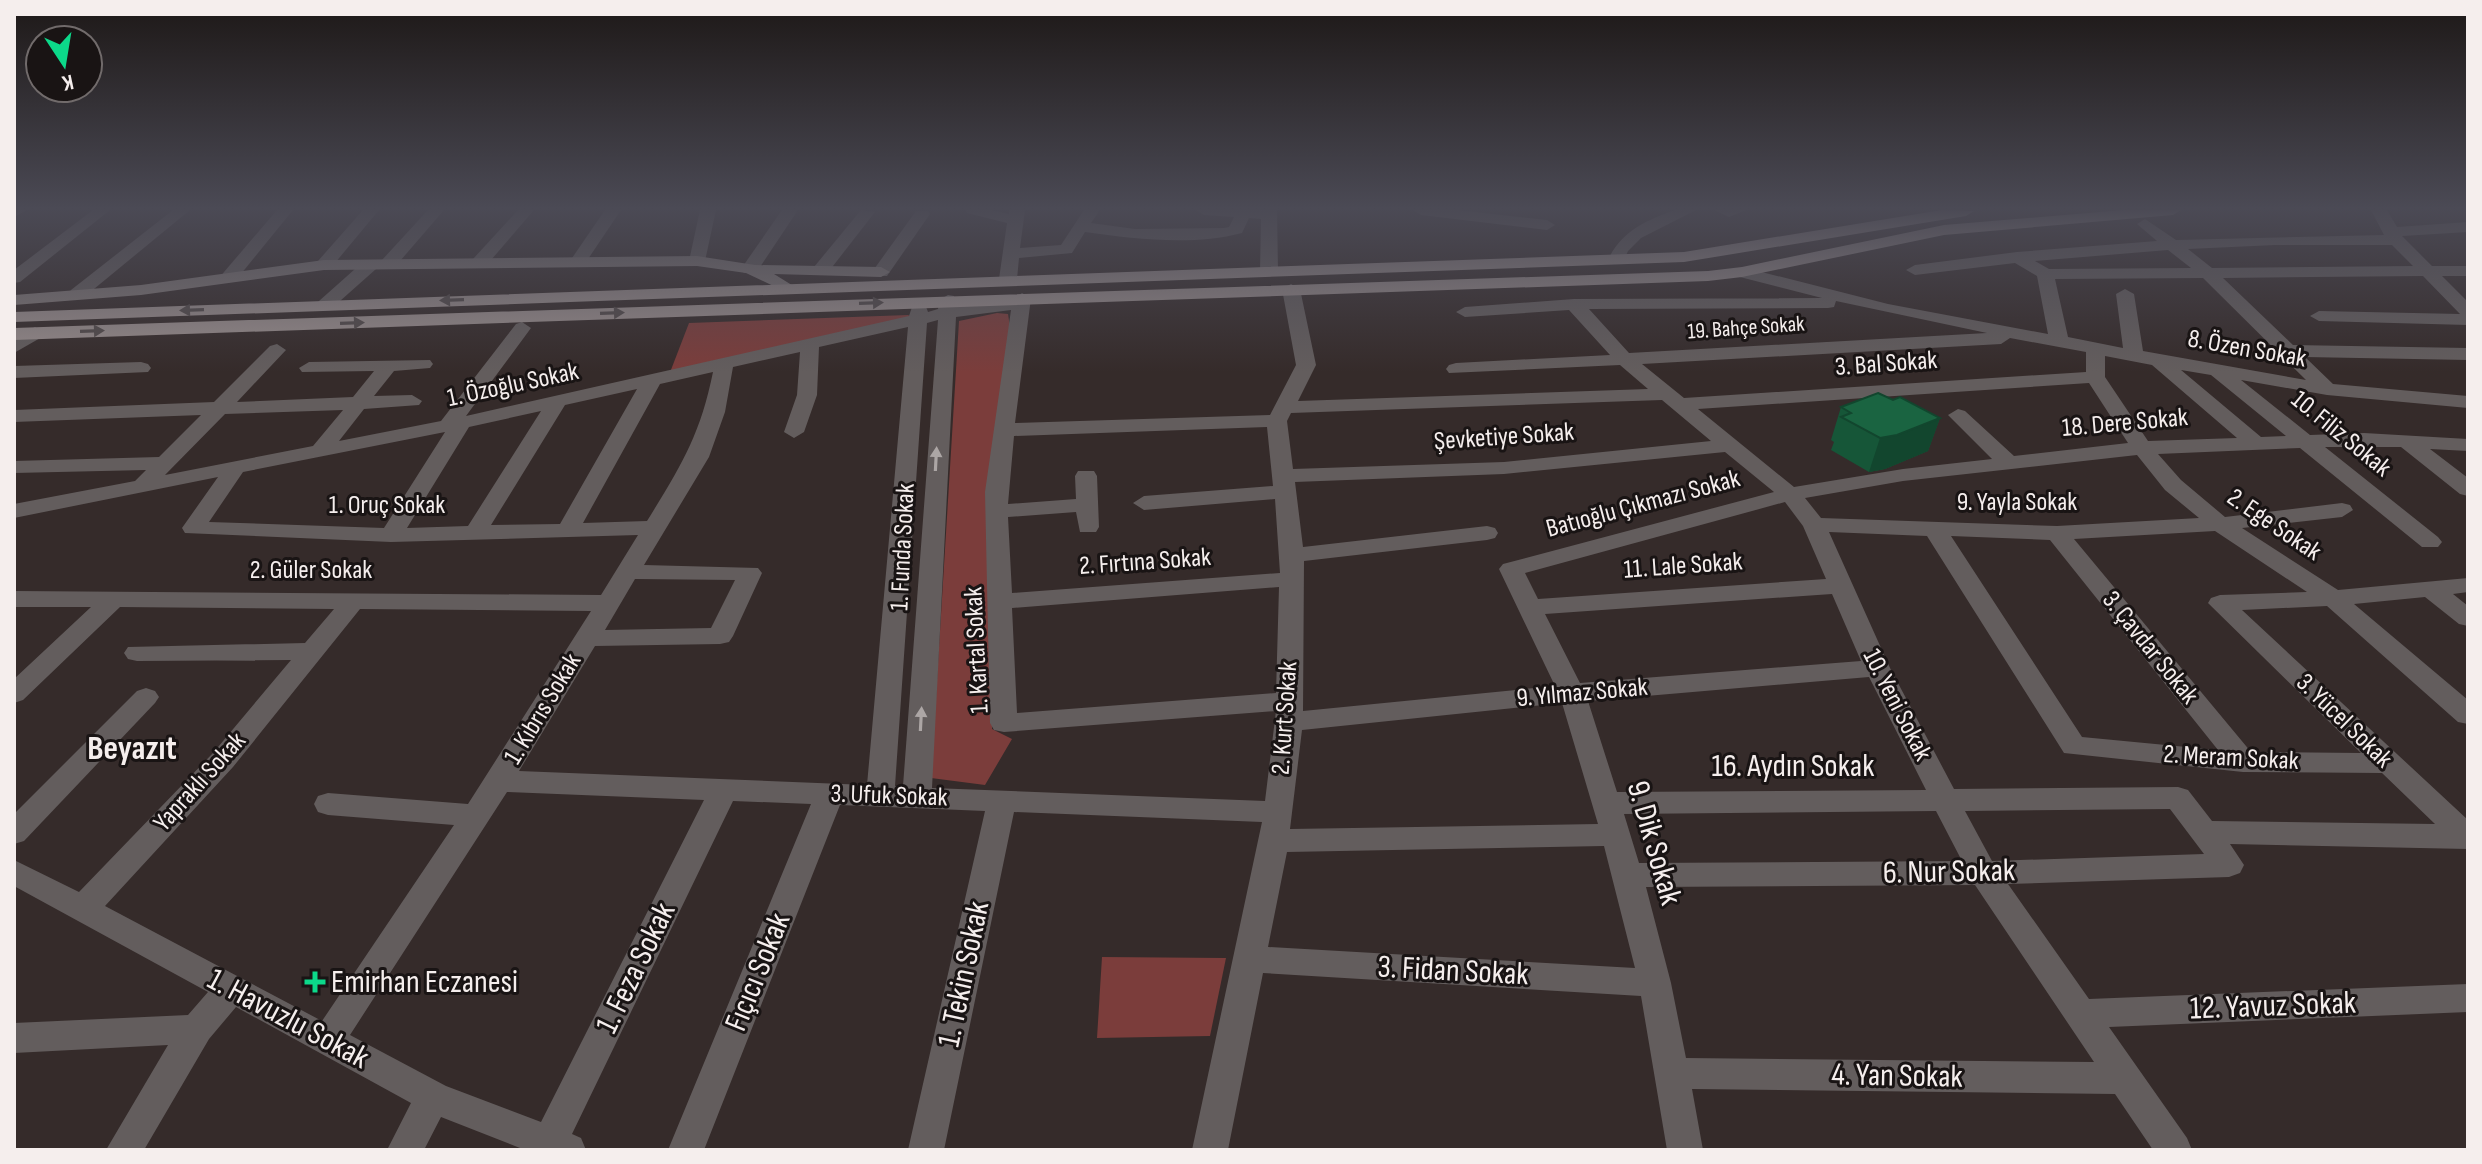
<svg xmlns="http://www.w3.org/2000/svg" width="2482" height="1164" viewBox="0 0 2482 1164" font-family="'Sofia Sans Condensed',sans-serif">
<rect width="100%" height="100%" fill="#352b2a"/>
<!-- green -->
<g fill="#7b3d3b">
<path d="M997,313l11,1 2,13 -16,280 -2,122 20,10 -27,46 -54,-7 28,-457z"/>
<path d="M908,315l10,5 -249,55 20,-52z"/>
<path d="M1102,957l124,1 -16,78 -113,2z"/>
</g>
<g fill="none" stroke-linecap="round" stroke-linejoin="round">
<!-- street -->
<g fill="#635d5d" fill-rule="evenodd">
<path d="M14,210h13l-13,7z"/>
<path d="M93,210h17l-90,72 -6,1v-13z"/>
<path d="M173,210h17l-107,88h-12l-3,-4 3,-4z"/>
<path d="M277,210h16l-57,70h-12l-3,-4 3,-4z"/>
<path d="M363,210h16l-49,59h-12l-2,-4 2,-4z"/>
<path d="M428,210h16l-50,58h-12l-2,-4 2,-4z"/>
<path d="M518,210h16l-49,57h-12l-2,-4 2,-4z"/>
<path d="M605,210h16l-37,55h-12l-2,-4z"/>
<path d="M700,210h16l-11,51 -8,5 -8,-5z"/>
<path d="M782,210h16l-42,63h-12l-3,-4z"/>
<path d="M861,210l14,2 -49,63h-12l-3,-4 3,-4z"/>
<path d="M965,210h26l18,4v-4h16l-5,38 41,-3 23,-35h16l-9,13 44,6 89,-1 5,-1 5,-10 -30,-2 -8,-5h81l1,61 -9,5 -9,-5 1,-52 -12,-1 -7,15c-50,13 -107,6 -157,-1l-13,21 -53,5 -2,21 -9,5 -9,-5 8,-56 -40,-10z"/>
<path d="M1413,210h44l90,10 8,5 -8,5 -126,-15z"/>
<path d="M1675,210h21l-55,28 -13,13 -6,13h-12l-2,-4c13,-29 39,-40 67,-50z"/>
<path d="M1714,210h32l-17,7z"/>
<path d="M2371,210h16l10,17 71,-5v10l-66,4 30,30h36v10h-26l26,26v23l-149,-4 -9,-5 9,-5 141,3 -37,-38 -200,2 70,67 175,3v12l-163,-3 28,27 135,12v12l-141,-13 -86,-15 69,55 54,-2 104,6v12l-38,-2 38,29v18l-8,-2 -59,-47h-76l113,90 4,5 -4,5h-16l-122,-99 -142,6 23,26 44,37 117,-14 8,2 3,5 -11,7 -100,11 96,62 130,-12v14l-15,2 15,12v20l-9,-2 -34,-27 -71,7 114,96v24l-10,-2 -131,-116 -85,4 226,210v29l-238,-5 14,21 -4,8 -11,4 -221,7 81,115 379,-15v28l-359,15 78,111 5,12h-39l-38,-56 -423,-5 11,61h-36l-26,-154 -378,-23 -35,177h-36l70,-328 -248,-10 -70,338h-36l77,-339 -145,-6 -136,345h-36l143,-346 -78,-3 -161,333 9,4 5,12h-61l-84,-33 -17,33h-37l24,-47 -175,-96 -27,32 -65,111h-38l62,-105 -154,8v-30l174,-8 20,-23 -194,-106v-26l65,32 134,-139 78,-93 -154,1 -9,-2 -4,-6 4,-6 177,-4 29,-34 -214,-2 -97,93 -9,3v-24l77,-72h-77v-16l587,4 37,-60 -247,7 -206,-9 -3,-5 36,-51 -204,41v-14l121,-23 11,-11 -132,3v-12l145,-4 42,-42 -187,7v-12l200,-8 56,-56 7,-2 9,6 -49,52 116,-5 21,-26 -72,1 -3,-4 10,-6 121,-2 3,4 -3,4 -36,3 -20,25 38,-1 10,6 -3,4 -55,4 -25,32 102,-20 75,-97 6,-2 9,6 -65,88 443,-100 4,-12h12l3,8 10,-3 1,-9 9,-5 6,1 3,10 56,-7 9,-6 9,5 -16,125 255,-8 26,-50 -14,-76 9,-5 9,5 16,76 -18,36 350,-12 -28,-24 -171,8 -3,-4 3,-4 7,-2 154,-8 -41,-45 -104,7 -9,-5 9,-5 109,-8 248,-1 -86,-22 -3,-4 9,-5 146,37 160,30 -11,-58 -22,-13 -100,12 -9,-5 9,-5 102,-13 140,-11 -20,-17 8,-5 31,21 208,-5zM2275,245h117l21,21 -201,2 -24,-19zM2168,250l23,18 -142,1 -14,-8zM2203,278l103,102 -163,-29 -9,-57 -9,-5 -9,5 7,54 -55,-11 -13,-58zM1836,301l151,32 -358,20 -40,-44 239,-1 6,-1zM1011,310l-26,182 5,231 4,7 10,2 272,-21 -11,90 -333,-13 24,-471zM938,320l-35,466h-8l32,-463zM908,327l-41,458 -348,-14 76,-125 125,-2 9,-2 4,-6 29,-63 -4,-5 -114,-3 65,-108 16,-45 8,-45 67,-15 -3,43 -13,37 10,6 10,-6 13,-37 2,-48zM2010,338l76,14v20l-402,26 -42,-34 359,-20zM2105,356l47,9 85,73 -89,3 -43,-64zM2181,370l30,5 75,61 -25,1zM713,372c-13,64 -32,94 -66,149l-64,2 77,-139zM2089,383l39,60 -114,13 -49,-45 -7,-2 -10,6 44,44 -89,10 -109,18 -96,-78zM637,389l-77,135 -69,1 74,-120zM1662,400l49,41 -207,21 -211,7 -6,-48 4,-8zM343,410l-30,36 -148,29 60,-61zM541,411l-73,115 -61,2 62,-101zM1267,427l6,59 -129,10 -11,7 11,7 131,-11 5,74 -268,20 -4,-76 68,-5 4,20h16l3,-5 -2,-51 -3,-5h-16l-3,5 1,23 -68,5 6,-68zM445,432l-61,96 -175,-6 34,-50zM1725,452l49,40 -271,72 -4,5 56,117 -252,25 1,-150 183,-21 8,-2 3,-5 -3,-5 -8,-2 -184,21 -8,-65 209,-8zM2137,455l28,35 34,28 -142,8 -236,-8 -16,-20 98,-17zM1785,502l18,24 23,53 -288,20 -13,-26zM2215,531l92,61 -87,3 -9,3 -3,5 153,150 -110,-1 -177,-213zM1829,532l98,4 137,217 179,19 139,1 53,51 -223,-3 -24,-31 -10,-3 -224,2 -64,-121zM1951,536l99,4 168,210 -136,-13zM635,579l100,1 -24,48 -106,2zM1279,587l-3,106 -259,20 -5,-105zM1832,594l29,67 -281,22 -35,-69zM360,609l231,2 -123,193 -140,-11 -10,3 -4,8 4,8 10,3 126,10 -132,196 -217,-115 128,-139zM1869,677l57,113 -309,2 -29,-91zM1562,703l36,121 -308,5 12,-99zM507,792l197,8 -163,322 -95,-36 -96,-51zM2170,809l34,45 -212,7 -27,-50zM1936,811l26,50 -323,2 -15,-49zM1604,846l31,122 -367,-21 19,-95zM1975,885l119,177 -408,-4 -15,-75 -25,-96z"/>
<path d="M916,211h12l2,3 -43,62h-12l-3,-4z"/>
<path d="M370,260l8,5 -2,4 -45,40h-12l-3,-4 3,-4 45,-40z"/>
<path d="M35,327l9,6 -2,4 -28,16v-14z"/>
<path d="M141,362l7,2 3,4 -3,4 -134,6v-12z"/>
<path d="M146,688l9,3 4,6 -4,6 -131,138 -10,3v-30l123,-123z"/>
</g>
<!-- secondary -->
<path fill="#807877" fill-rule="evenodd" d="M697,256l58,9 126,2 9,5 -9,5 -107,-3 21,13 -9,5 -40,-19 -49,-7 -373,4 -183,25 -127,10v-10l127,-10 183,-25z"/>
<!-- primary -->
<g fill="#978c8b" fill-rule="evenodd">
<path d="M1942,210l32,1 -8,5 -282,46 -1670,60v-10l1670,-60z"/>
<path d="M2124,210h57l-8,5 -229,20 -202,42 -34,4 -1694,59v-12l1694,-57 34,-4 202,-42z"/>
</g>
</g>
<!-- wall -->
<path fill="#165638" d="M1893,400l47,18 -12,33 -43,18 -16,3 -38,-22 3,-8 -3,-2 10,-33z"/>
<!-- shaded-wall -->
<path fill="#12462e" d="M1940,418l-12,33 -43,18 -16,3 11,-34z"/>
<!-- building -->
<path fill="#1a6441" stroke="#12462e" stroke-width="2" d="M1878,393l15,7 7,-3 40,21 -43,17 -17,3 -39,-21 10,-4 -10,-6z"/>
<!-- one-way arrows -->
<defs><path id="oneway-solid" d="M-6-.8H1V-3.2L6.5 0L1 3.2V.8H-6Z" transform="scale(2)"/></defs>
<g fill="#524a4a">
<use href="#oneway-solid" transform="translate(452 300) rotate(178)"/>
<use href="#oneway-solid" transform="translate(871 303) rotate(-2)"/>
<use href="#oneway-solid" transform="translate(192 310) rotate(178)"/>
<use href="#oneway-solid" transform="translate(612 313) rotate(-2)"/>
<use href="#oneway-solid" transform="translate(352 323) rotate(-2)"/>
<use href="#oneway-solid" transform="translate(92 331) rotate(-2)"/>
</g>
<g fill="#aca6a5">
<use href="#oneway-solid" transform="translate(936 459) rotate(-87)"/>
<use href="#oneway-solid" transform="translate(921 719) rotate(-87)"/>
</g>
<!-- sky -->
<linearGradient id="sky" x2="0" y2="1"><stop stop-color="#1d1817"/><stop offset="0.56" stop-color="#4b4a55"/><stop offset="1" stop-color="#4b4a55" stop-opacity="0"/></linearGradient>
<rect width="2482" height="372" fill="url(#sky)"/>
<!-- markers -->
<path fill="#0cd98a" stroke="#191414" stroke-width="3" d="M311 970h8v8h8v8h-8v8h-8v-8h-8v-8h8z"/>
<g text-anchor="middle" dominant-baseline="central" stroke-width="6" stroke-linejoin="round" paint-order="stroke">
<!-- far-street labels -->
<g font-size="22" fill="#f5eeed" stroke="#191414">
<text transform="translate(1746 328) rotate(-4)">19. Bahçe Sokak</text>
</g>
<!-- street labels -->
<g font-size="26" fill="#f5eeed" stroke="#191414">
<text transform="translate(2247 349) rotate(10)">8. Özen Sokak</text>
<text transform="translate(1886 364) rotate(-4)">3. Bal Sokak</text>
<text transform="translate(513 385) rotate(-12)">1. Özoğlu Sokak</text>
<text transform="translate(2125 423) rotate(-5)">18. Dere Sokak</text>
<text transform="translate(2341 434) rotate(39)">10. Filiz Sokak</text>
<text transform="translate(1504 437) rotate(-4)">Şevketiye Sokak</text>
<text x="2017" y="502">9. Yayla Sokak</text>
<text transform="translate(1643 504) rotate(-15)">Batıoğlu Çıkmazı Sokak</text>
<text x="387" y="505">1. Oruç Sokak</text>
<text transform="translate(2274 525) rotate(34)">2. Ege Sokak</text>
<text transform="translate(903 547) rotate(-87)">1. Funda Sokak</text>
<text transform="translate(1145 562) rotate(-4)">2. Fırtına Sokak</text>
<text transform="translate(1683 566) rotate(-4)">11. Lale Sokak</text>
<text x="311" y="570">2. Güler Sokak</text>
<text transform="translate(2150 648) rotate(51)">3. Çavdar Sokak</text>
<text transform="translate(977 650) rotate(-93)">1. Kartal Sokak</text>
<text transform="translate(1582 693) rotate(-5)">9. Yılmaz Sokak</text>
<text transform="translate(1897 705) rotate(63)">10. Yeni Sokak</text>
<text transform="translate(543 709) rotate(-59)">1. Kıbrıs Sokak</text>
<text transform="translate(1285 718) rotate(-86)">2. Kurt Sokak</text>
<text transform="translate(2344 721) rotate(44)">3. Yücel Sokak</text>
<text transform="translate(2231 758) rotate(3)">2. Meram Sokak</text>
<text transform="translate(200 782) rotate(-48)">Yapraklı Sokak</text>
<text transform="translate(889 796) rotate(2)">3. Ufuk Sokak</text>
</g>
<!-- near-street labels -->
<g font-size="32" fill="#f5eeed" stroke="#191414">
<text x="1793" y="766">16. Aydın Sokak</text>
<text transform="translate(1654 843) rotate(74)">9. Dik Sokak</text>
<text transform="translate(1949 872) rotate(-1)">6. Nur Sokak</text>
<text transform="translate(636 968) rotate(-64)">1. Feza Sokak</text>
<text transform="translate(1453 971) rotate(3)">3. Fidan Sokak</text>
<text transform="translate(758 972) rotate(-68)">Fıçıcı Sokak</text>
<text transform="translate(964 974) rotate(-78)">1. Tekin Sokak</text>
<text transform="translate(2273 1006) rotate(-2)">12. Yavuz Sokak</text>
<text transform="translate(288 1019) rotate(28)">1. Havuzlu Sokak</text>
<text transform="translate(1897 1076) rotate(1)">4. Yan Sokak</text>
</g>
<!-- near-poi labels -->
<g font-size="32" fill="#f5eeed" stroke="#191414" text-anchor="start">
<text x="331" y="982">Emirhan Eczanesi</text>
</g>
<!-- district labels -->
<g font-size="34" font-weight="bold" fill="#f5eeed" stroke="#191414">
<text x="132" y="748">Beyazıt</text>
</g>
</g>
<!-- border -->
<rect width="2482" height="1164" fill="none" stroke="#f5eeed" stroke-width="32"/>
<!-- north arrow -->
<g transform="translate(64 64) rotate(168)"><circle r="38" fill="#191414" stroke="#716b6b" stroke-width="2"/>
<path d="M0-6L14 30L0 20L-14 30Z" fill="#0cd98a"/>
<text y="-12" font-size="22" font-weight="bold" text-anchor="middle" fill="#f5eeed">K</text>
</g>
</svg>
